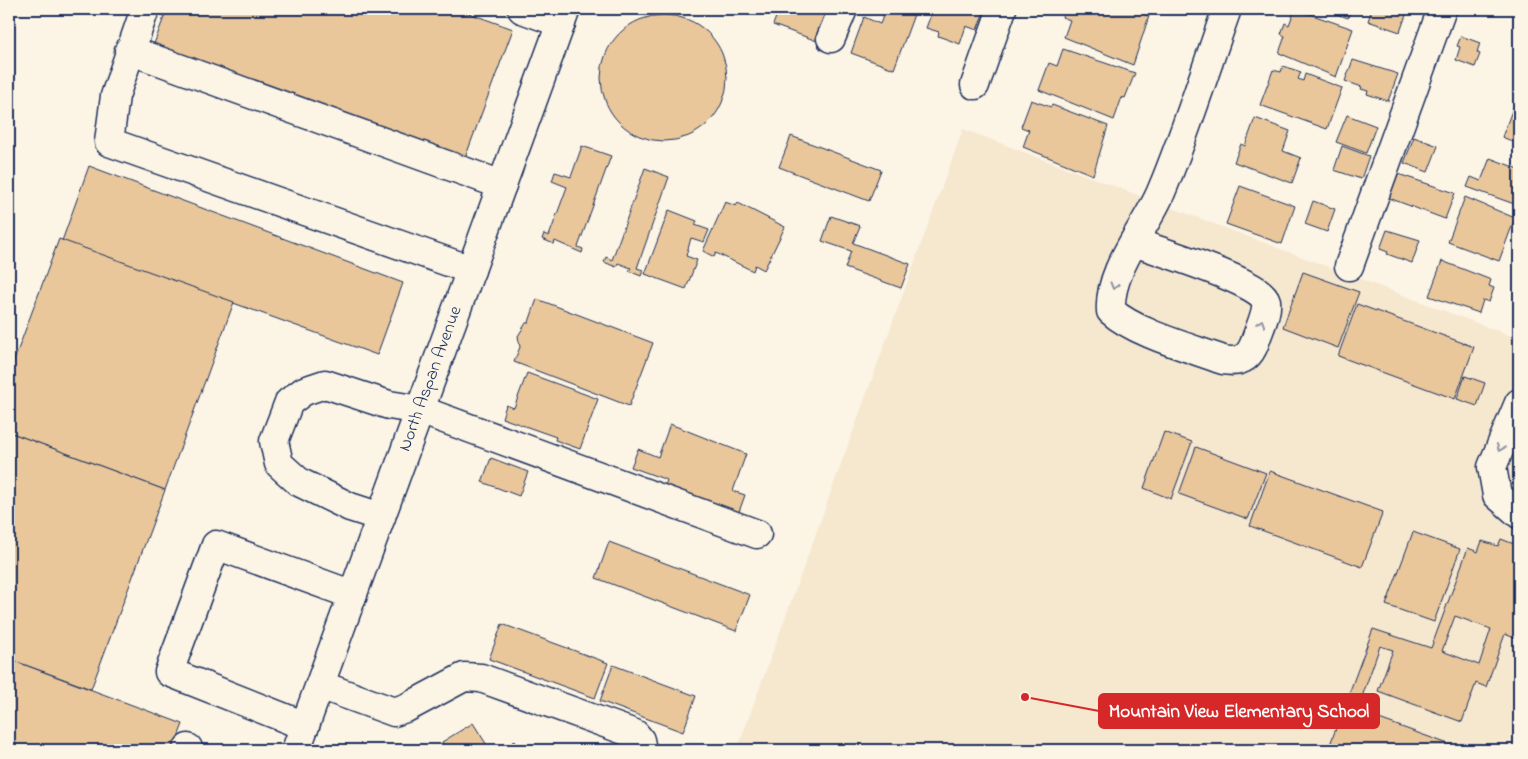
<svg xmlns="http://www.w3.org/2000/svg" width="1528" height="759" viewBox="0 0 1528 759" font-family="'Indie Flower',sans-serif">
<rect width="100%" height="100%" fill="#fcf5e5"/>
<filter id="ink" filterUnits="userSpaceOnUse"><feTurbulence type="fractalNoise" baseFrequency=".02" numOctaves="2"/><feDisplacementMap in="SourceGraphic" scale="10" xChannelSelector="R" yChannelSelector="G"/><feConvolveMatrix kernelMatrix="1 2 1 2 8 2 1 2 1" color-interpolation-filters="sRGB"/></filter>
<g filter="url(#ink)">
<!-- built -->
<path fill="#f6e7cf" d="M963,129l556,210v411h-782z"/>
<!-- building -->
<g fill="#e9c79b" stroke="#1b2f5e" fill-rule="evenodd">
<path d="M167,9h290l56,20 -48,129 -311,-114z"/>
<path d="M710,9h29l-2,6 -13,-5 -1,3z"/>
<path d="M779,9h50l-12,32 -44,-16z"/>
<path d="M886,9h30l-22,60 -43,-16 13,-36 16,7z"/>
<path d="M933,9h52l-8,21 -11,-4 -6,18 -22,-8 1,-4 -13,-4z"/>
<path d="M1065,9h63l21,7 -16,49 -69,-28 6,-17 -8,-3z"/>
<path d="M1295,9l58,20 -17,48 -57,-24 6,-17 -4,-2 4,-11 4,2z"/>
<path d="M1323,9h28l-3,9z"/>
<path d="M1372,9h36l-8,23 -32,-11z"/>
<circle cx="664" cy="78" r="63"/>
<path d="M1461,36l19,7 -3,9 3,2 -5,13 -19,-7 4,-13 -3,-1z"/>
<path d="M1063,49l72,24 -10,25 -3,-1 -8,23 -75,-30 10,-27 8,3z"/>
<path d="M1353,60l45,14 -10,27 -21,-7 1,-3 -7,-2 1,-2 -17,-6z"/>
<path d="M1283,66l18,6 -3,7 5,2 2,-7 37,14 -15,41 -67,-24 13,-35 8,2z"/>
<path d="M1031,100l20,7 1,-2 56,21 -15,49 -70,-28 6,-17 -8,-3z"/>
<path d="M1516,100l3,1v43l-17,-7z"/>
<path d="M1347,115l29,11 -10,27 -30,-11z"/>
<path d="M1255,118l35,13 -7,20 18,7 -9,25 -58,-21 7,-18 4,2z"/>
<path d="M791,136l90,34 -12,31 -90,-34z"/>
<path d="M1414,137l24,9 -10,26 -24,-9z"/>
<path d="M582,146l29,10 -33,91 5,2 -1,4 -27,-12 -1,3 -12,-5 2,-5 5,2 18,-49 -15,-6 3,-9 16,5z"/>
<path d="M1342,146l27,10 -8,23 -27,-9z"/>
<path d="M1490,158l29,11v28l-2,8 -50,-18 4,-10 10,4z"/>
<path d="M89,166l314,117 -26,72 -315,-114z"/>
<path d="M645,168l24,9 -32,91 6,2 -2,6 -12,-5 2,-3 -13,-5 -2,4 -12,-5 2,-5 6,3z"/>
<path d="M1398,174l57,19 -10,26 -56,-21z"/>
<path d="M1240,186l55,20 -13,38 -56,-20z"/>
<path d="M1465,197l50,21 -16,43 -51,-19z"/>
<path d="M1313,201l22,8 -8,23 -22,-8z"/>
<path d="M725,202l11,4 2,-3 47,24 -21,43 -9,-5 -2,6 -37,-18 -2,4 -11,-6z"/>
<path d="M669,210l28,11 -2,4 14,5 -5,12 -13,-4 -5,18 11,4 -11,29 -41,-15z"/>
<path d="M831,216l29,10 -7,17 57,21 -9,24 -56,-20 6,-17 -29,-10z"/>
<path d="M1387,230l33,10 -8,23 -25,-9 1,-2 -8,-3z"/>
<path d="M59,239l175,63 -69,188 -156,-58v-58z"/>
<path d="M1442,261l49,19 -2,6 5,2 -5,14 -6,-2 -4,13 -50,-17z"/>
<path d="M1303,272l56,20 -21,56 -55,-21z"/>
<path d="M537,299l116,44 -24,63 -115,-44 6,-15 -2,-11 8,-13 3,-1z"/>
<path d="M1357,304l117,43 -19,52 -117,-43z"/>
<path d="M527,373l71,26 -18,50 -25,-9 1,-3 -54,-19 4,-13 8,3z"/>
<path d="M1465,376l20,7 -8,23 -20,-7z"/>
<path d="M670,424l76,30 -13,37 12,4 -9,25 -74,-26 5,-14 -36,-13 7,-18 20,8z"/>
<path d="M9,432l156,58 -74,199 -82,-30z"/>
<path d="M1164,432l28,10 -21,57 -27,-11z"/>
<path d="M1196,447l70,26 -18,46 -69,-25z"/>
<path d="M491,458l37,14 -9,24 -37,-14z"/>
<path d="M1270,471l113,41 -21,55 -112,-41z"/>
<path d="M1413,532l47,17 -26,73 -48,-17z"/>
<path d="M1501,539l18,7v94l-14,-6 -19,53 -10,-4 -14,39 -84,-31 15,-41 -13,-4 -23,65 108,39h-137l45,-121 58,19 37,-100 10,4 4,-11 16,5zM1455,616l36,13 -12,36 -37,-14z"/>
<path d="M609,542l141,53 -14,36 -140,-53z"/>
<path d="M502,624l106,39 -13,35 -106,-39z"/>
<path d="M9,659l174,65 -10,26h-164z"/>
<path d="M613,665l83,31 -13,36 -83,-31z"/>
<path d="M473,723l17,27h-45l-3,-8z"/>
<path d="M515,741l6,9h-20z"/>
</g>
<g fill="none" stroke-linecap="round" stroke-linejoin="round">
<defs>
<g id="minor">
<path d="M145,9l-30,87 -6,46 362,128"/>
<path d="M522,9l39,14"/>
<path d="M831,38l12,-29"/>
<path d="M129,50l373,135"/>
<path d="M975,85l27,-76"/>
<path d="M1134,242c21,8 128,40 132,59 2,12 -8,30 -11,41 -6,17 -16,21 -32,18 -32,-12 -88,-27 -112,-49 -3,-41 35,-83 50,-119 25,-59 44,-122 66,-183"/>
<path d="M1349,266l93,-257"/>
<path d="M1519,403l-27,64 5,28 22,19"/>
<path d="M381,517l-31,-10 -51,-25 -20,-18 -5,-23 15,-39 15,-11 21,-7 64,21 31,5 337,124"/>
<path d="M320,685l74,27 14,-5 56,-30 17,1 154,56 5,6 2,10"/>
<path d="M305,726l-136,-54 47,-127 137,50"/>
<path d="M187,750l1,-2"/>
<path d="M296,750l270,-741"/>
</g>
</defs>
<!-- minor casing -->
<use href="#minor" stroke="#1b2f5e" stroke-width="31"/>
<!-- minor -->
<use href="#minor" stroke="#fcf5e5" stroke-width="28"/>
</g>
<!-- one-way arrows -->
<defs><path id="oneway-chevron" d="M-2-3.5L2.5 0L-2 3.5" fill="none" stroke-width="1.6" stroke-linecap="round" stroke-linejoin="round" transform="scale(1.25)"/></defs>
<g stroke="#8c92a2">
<use href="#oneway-chevron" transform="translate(1114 286) rotate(106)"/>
<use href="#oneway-chevron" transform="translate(1261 323) rotate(-72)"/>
<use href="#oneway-chevron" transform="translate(1500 448) rotate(113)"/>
</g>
</g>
<g text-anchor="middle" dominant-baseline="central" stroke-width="5" stroke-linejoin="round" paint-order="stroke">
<!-- street labels -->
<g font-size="18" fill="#1b2f5e" stroke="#fcf5e5">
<text transform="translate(431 379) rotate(-70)">North Aspan Avenue</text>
</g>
</g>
<!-- callouts -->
<path fill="none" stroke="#d62828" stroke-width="2" d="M1025 697L1099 711"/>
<circle fill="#d62828" stroke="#fcf5e5" stroke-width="2" cx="1025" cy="697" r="5"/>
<rect fill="#d62828" stroke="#d62828" stroke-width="2" x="1099" y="694" width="280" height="34" rx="5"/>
<g font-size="19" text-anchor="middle" font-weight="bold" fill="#fff">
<text x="1239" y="717">Mountain View Elementary School</text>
</g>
<!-- margin -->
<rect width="1528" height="759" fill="none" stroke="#fcf5e5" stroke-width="30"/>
<rect x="15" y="15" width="1498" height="729" fill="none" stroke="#1b2f5e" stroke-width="2" filter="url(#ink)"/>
</svg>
